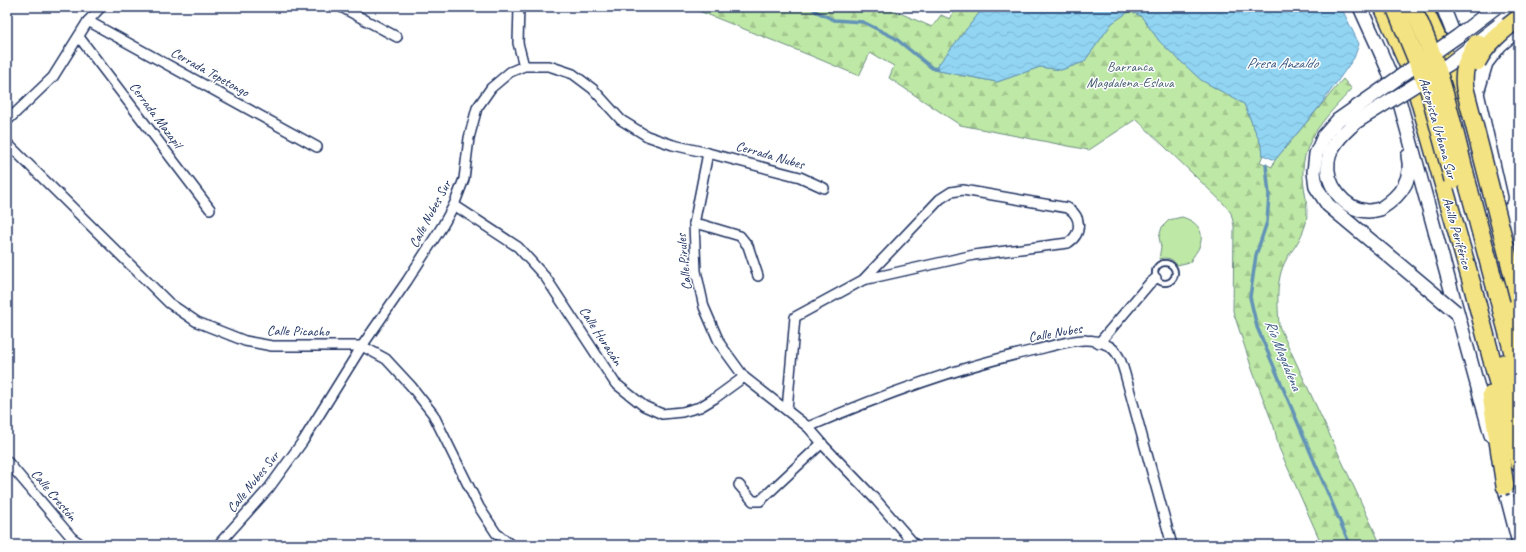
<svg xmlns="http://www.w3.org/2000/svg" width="1526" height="552" viewBox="0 0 1526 552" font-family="Caveat,sans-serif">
<defs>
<pattern id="forest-firs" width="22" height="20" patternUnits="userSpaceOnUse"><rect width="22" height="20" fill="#bee8a5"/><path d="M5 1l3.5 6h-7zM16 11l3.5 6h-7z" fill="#a3c790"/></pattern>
<pattern id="water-waves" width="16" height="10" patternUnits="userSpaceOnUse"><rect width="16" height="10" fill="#91d5f3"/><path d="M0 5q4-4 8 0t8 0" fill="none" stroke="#7cb7d3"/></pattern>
</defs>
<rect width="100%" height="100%" fill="#fff"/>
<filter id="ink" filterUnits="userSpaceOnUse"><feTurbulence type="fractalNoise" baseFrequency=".025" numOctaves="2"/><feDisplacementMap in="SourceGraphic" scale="8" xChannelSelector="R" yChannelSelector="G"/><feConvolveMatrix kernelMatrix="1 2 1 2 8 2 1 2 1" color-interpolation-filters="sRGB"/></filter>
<g filter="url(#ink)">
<!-- green -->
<path fill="#bee8a5" stroke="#6c8c82" d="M1182,217c13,4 23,12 18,28 -2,6 -7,11 -10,17l-13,3c-5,-7 -10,-8 -18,-6l2,-12 -2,-10 3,-10 7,-7z"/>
<!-- forest -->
<path fill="url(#forest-firs)" stroke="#6c8c82" d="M689,7h197l46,20 9,-12 9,4 6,-12h28l-50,63 63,12 43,-15 21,3 23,-8 28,-39 18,-12 11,5 19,26 41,38 43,24 18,43 1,8 -3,7 12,5 3,-7 68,-81 9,10c-23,25 -51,50 -49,88 1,15 6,30 3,46 -2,7 -6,16 -10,22 -3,5 -8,10 -10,15 -11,20 -8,45 -7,66l102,219h-59l-43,-97 -5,-21 -21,-55 -20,-61 1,-85 -3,-13 -7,-9 -88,-85 -47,31 -129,-25 -71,-47 5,-12 -24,-13 -11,23 -45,-19z"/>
<!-- water -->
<path fill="url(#water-waves)" stroke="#6293b7" d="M984,7h353l5,2 17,35 -5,14 -35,49 -44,53 -12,-5 -1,-8 -18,-43 -43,-24 -41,-38 -19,-26 -11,-5 -18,12 -28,39 -23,8 -21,-3 -43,15 -63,-12z"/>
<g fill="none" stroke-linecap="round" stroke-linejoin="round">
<!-- stream -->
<g stroke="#6293b7" stroke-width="3.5">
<path d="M811,7l6,5 17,8 29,2 32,16 37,30 6,1"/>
<path d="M1266,165l3,30 -2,27 -11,33 -6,42 7,30 93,218"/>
</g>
<defs>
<circle id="service" cx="1165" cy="273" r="10"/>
<g id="minor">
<path d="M341,7l56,30"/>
<path d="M519,7l-1,36 6,23"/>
<path d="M88,21l229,126"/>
<path d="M79,37l131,172"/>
<path d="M7,121l46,-44 35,-56 13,-14"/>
<path d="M7,143l162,160 28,19 48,19 27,5h90l24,13 25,27 22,28 46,93 17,26 15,12"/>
<path d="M708,153l-14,71 2,47 8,36 16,37 24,33 64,50 14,16 -62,58h-7l-14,-16"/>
<path d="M454,205l64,42 28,31 69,105 29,23 18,8 20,-2 18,-5 15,-9 29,-21"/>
<path d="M694,224l9,1 37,11 8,10 10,30"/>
<path d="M1099,343l50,-59 7,-6"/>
<path d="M787,410l8,-93 68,-37 111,-25 94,-12c14,-9 14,-26 0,-35l-105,-18 -12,2 -11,7 -77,81"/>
<path d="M808,427c74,-32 149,-60 227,-77 13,-3 39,-11 51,-10 7,0 17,3 23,6 10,6 13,18 16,28l47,171"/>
<path d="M824,446l53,55 38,44"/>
<path d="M7,461l65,77 10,7"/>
<path d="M218,545l51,-57 34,-47 59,-95 45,-65 36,-56 11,-20 10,-26 5,-41 8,-30 14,-20 19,-16 14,-6h25l24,8 20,15 28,31 26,16 26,9 35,8 92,24 24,11"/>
</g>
<g id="secondary">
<path d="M1360,7c13,30 28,58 38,89l93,339"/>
<path d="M1443,7l34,86 24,105"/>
<path d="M1477,93l9,-30 14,-18 19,-16"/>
<path d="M1380,209c19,-12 34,-29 28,-53"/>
<path d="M1502,477l17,66"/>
</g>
<g id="motorway">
<path d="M1383,7l28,64 62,217 46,175"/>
<path d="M1423,7l29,63 10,37"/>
<path d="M1469,189l50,186"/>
<path d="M1510,285l9,35"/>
<path d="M1504,363l15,50"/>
<path d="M1491,395l14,91"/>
</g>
</defs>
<!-- service casing -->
<use href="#service" stroke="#1b2f5e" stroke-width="8"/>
<!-- minor casing -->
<use href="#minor" stroke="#1b2f5e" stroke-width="12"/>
<!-- secondary casing -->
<use href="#secondary" stroke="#1b2f5e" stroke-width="16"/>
<!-- motorway casing -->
<use href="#motorway" stroke="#1b2f5e" stroke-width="20"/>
<!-- service -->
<use href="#service" stroke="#fff" stroke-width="4.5"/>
<!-- minor -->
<use href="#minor" stroke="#fff" stroke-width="9"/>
<!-- secondary -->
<use href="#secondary" stroke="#fff" stroke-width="13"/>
<!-- motorway -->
<use href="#motorway" stroke="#f4e382" stroke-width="17"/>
<defs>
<g id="secondary-bridge">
<path d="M1380,209c-4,1 -8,2 -12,2 -24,-1 -43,-27 -40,-50 2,-16 16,-29 28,-39l93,-58 50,-39"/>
<path d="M1456,312l-128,-107 -12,-18 -2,-15 2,-18 8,-18 14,-16 120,-84 38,-29"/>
</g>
<g id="motorway-bridge">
<path d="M1395,7l34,83 24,90"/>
<path d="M1412,7c29,57 41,121 57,182"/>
<path d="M1477,43c-10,18 -15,26 -12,46l54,210"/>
<path d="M1477,62c10,-19 25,-31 42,-44"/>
</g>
</defs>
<!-- secondary-bridge casing -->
<use href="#secondary-bridge" stroke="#1b2f5e" stroke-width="16" stroke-linecap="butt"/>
<!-- motorway-bridge casing -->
<use href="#motorway-bridge" stroke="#1b2f5e" stroke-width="20" stroke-linecap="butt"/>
<!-- path-bridge -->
<path stroke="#1b2f5e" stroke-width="2" stroke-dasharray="4 3" stroke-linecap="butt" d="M1499,497l20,-6"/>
<!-- secondary-bridge -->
<use href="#secondary-bridge" stroke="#fff" stroke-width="13"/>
<!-- motorway-bridge -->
<use href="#motorway-bridge" stroke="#f4e382" stroke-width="17"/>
</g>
</g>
<g text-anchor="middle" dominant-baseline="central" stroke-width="3" stroke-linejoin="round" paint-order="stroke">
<!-- park labels -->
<g font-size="14" fill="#445d70" stroke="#fff">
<text x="1130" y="66">Barranca<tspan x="1130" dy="16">Magdalena-Eslava</tspan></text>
</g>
<!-- street labels -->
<g font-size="14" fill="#1b2f5e" stroke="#fff">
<text transform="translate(210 72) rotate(29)">Cerrada Tepetongo</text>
<text transform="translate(156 115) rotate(53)">Cerrada Mazapil</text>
<text transform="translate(1438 128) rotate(74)">Autopista Urbana Sur</text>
<text transform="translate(770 155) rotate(16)">Cerrada Nubes</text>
<text transform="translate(430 214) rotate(-62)">Calle Nubes Sur</text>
<text transform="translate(1457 233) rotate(74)">Anillo Periférico</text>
<text transform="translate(684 262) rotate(-96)">Calle Pirules</text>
<text transform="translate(298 331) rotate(1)">Calle Picacho</text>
<text transform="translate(1055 333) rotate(-10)">Calle Nubes</text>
<text transform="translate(601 336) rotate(57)">Calle Huracán</text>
<text transform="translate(253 482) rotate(-51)">Calle Nubes Sur</text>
<text transform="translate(54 495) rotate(50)">Calle Crestón</text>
</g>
<!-- water labels -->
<g font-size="15" font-style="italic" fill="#385883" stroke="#fff">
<text x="1282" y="63">Presa Anzaldo</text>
<text transform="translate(1283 355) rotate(68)">Río Magdalena</text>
</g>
</g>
<!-- margin -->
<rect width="1526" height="552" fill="none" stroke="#fff" stroke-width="24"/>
<rect x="12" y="12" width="1502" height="528" fill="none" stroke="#1b2f5e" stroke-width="1.5" filter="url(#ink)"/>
</svg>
